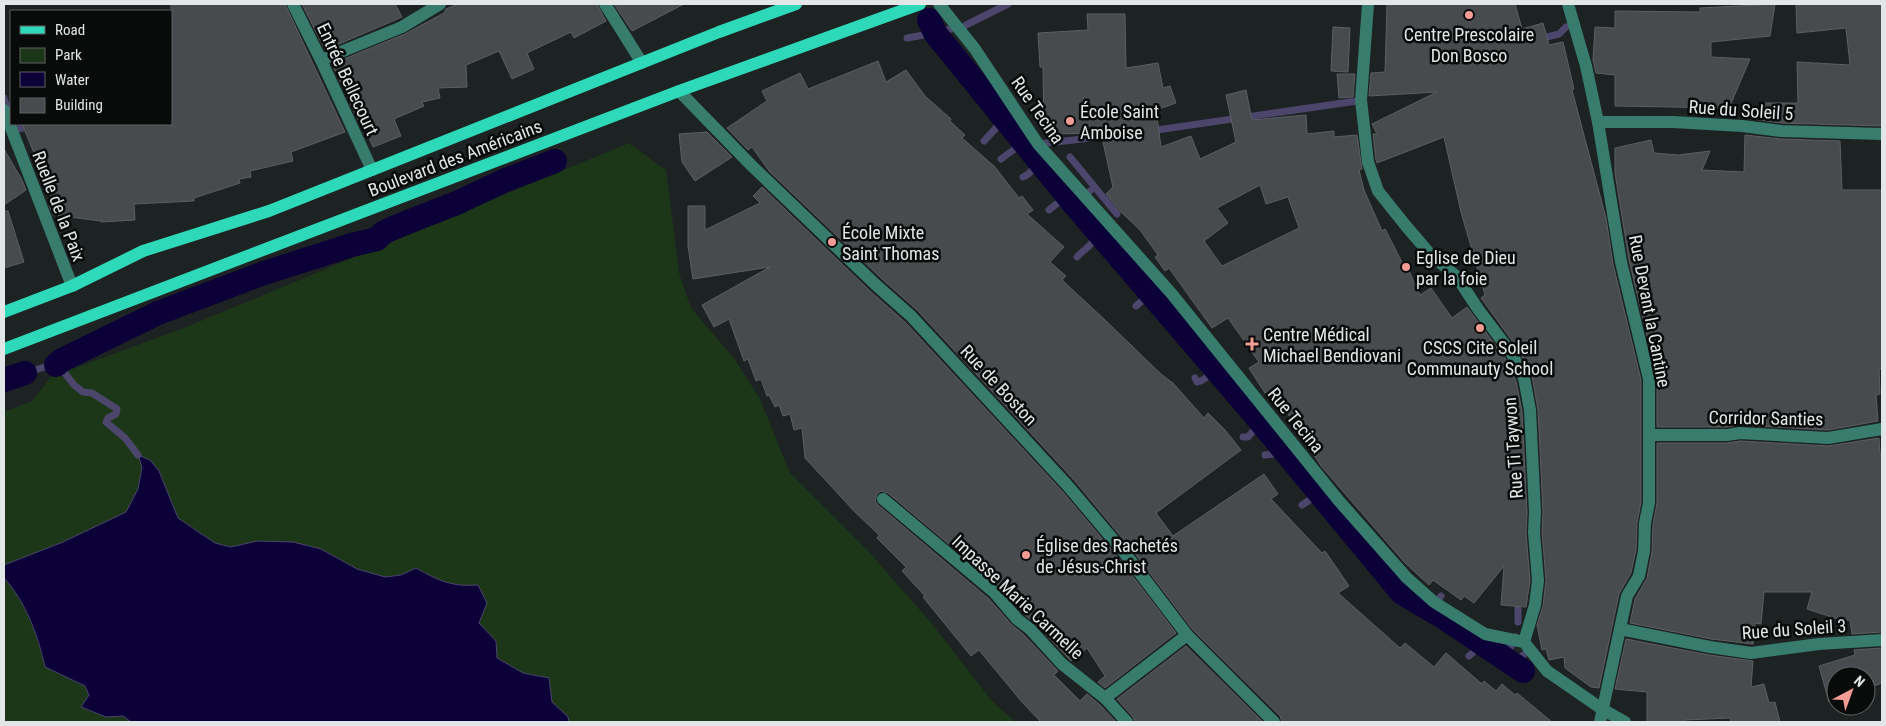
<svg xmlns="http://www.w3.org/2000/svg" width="1886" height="726" viewBox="0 0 1886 726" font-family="'Roboto Condensed',sans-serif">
<rect width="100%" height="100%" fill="#1d2223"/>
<!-- green -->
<g fill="#1c3718">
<path d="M629,143l32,24 5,2 13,104 12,35 44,52 25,39 30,74 80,80 62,71 60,77 23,21h-446l-1,-5 -16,-15 -3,-24 -26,-5 -26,-15 -1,-17 -17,-18 8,-20 -9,-18c-25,2 -40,-4 -62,-17l-15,7 -16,2 -28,-8 -36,-20 -64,-8 -26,6 -16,-4 -37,-25 -5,-15 -35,-48 4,12 -4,22 -12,23 -63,30 -59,23v-153l28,-11 19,-24 133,-49z"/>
<path d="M4,578c22,24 34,58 42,89l39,19 4,9 -7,12 24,10 17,-1 8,6h-127z"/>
</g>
<!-- water -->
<path fill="#0b0037" stroke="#4c456c" d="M138,455l12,5 9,11 19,47 37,25 16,4 26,-6 36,1 28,7 36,20 28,8 16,-2 15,-7c23,13 36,19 62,17l9,18 -8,20 17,18 1,17 26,15 26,5 3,24 16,15 1,5h-438l-8,-6 -17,1 -25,-10 8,-12 -4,-9 -40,-19c-7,-31 -19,-65 -41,-89v-13l59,-23 63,-30 12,-23 4,-22z"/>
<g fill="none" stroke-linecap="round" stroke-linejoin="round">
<!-- stream -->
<g stroke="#4c456c" stroke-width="7">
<path d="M966,25l42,-21"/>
<path d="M907,38l28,-5 16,-4"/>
<path d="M1538,39l21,-5 7,-7"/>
<path d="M4,98l4,14"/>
<path d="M13,127l1,3 26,-6"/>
<path d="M1013,131l20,8"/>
<path d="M1150,131l207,-30"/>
<path d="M984,141l13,-14 5,-10"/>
<path d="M1038,144l71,-8"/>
<path d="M1070,157l47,57"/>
<path d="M1001,159l15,-11 4,-8"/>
<path d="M1023,177c8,-3 13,-11 13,-19"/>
<path d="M1073,203l17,-12"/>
<path d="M1049,210l11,-9 -3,-5v-13"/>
<path d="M1077,257c10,-11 18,-11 18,-29"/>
<path d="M1136,306l7,-6 2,-13"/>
<path d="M19,369l6,4 23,-7 8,-1 4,2 14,18 9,7 9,1 25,16 -1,5 -8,4 -2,4 19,16 13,17"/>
<path d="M1195,378l2,4c11,-2 13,-9 13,-20"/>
<path d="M1243,437h5l7,-8 -1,-15"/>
<path d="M1265,455l9,-1 5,-9"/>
<path d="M1302,505l12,-8 3,-7"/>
<path d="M1518,606v16"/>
<path d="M1431,610l10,-14"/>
<path d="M1469,656l9,-8 -1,-8"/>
<path d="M1503,656l7,-8 6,-11"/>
<path d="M1510,662l8,-3 13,-10"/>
</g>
<!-- canal -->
<g stroke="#0b0037" stroke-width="24">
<path d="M929,20l6,13 138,170 181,211 148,179 44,26 77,52"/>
<path d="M56,365l6,-5 96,-47 106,-40 88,-28 25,-6 6,-6 10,-5 66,-26 44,-21 52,-20"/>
<path d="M4,380l21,-7"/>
</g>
</g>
<!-- building -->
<g fill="#474b4e" stroke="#5b5f62" fill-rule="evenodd">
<path d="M171,4h114l60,128 -54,20 2,9 -43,10 1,6 -12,2 1,4 -46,15v3l-60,3 1,16 -34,2v-1l-48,-6 -4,-10 6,-3v-5h-4l-4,-12 1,-11 -4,3 -22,-53h149z"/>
<path d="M302,4h93l7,13 -77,33z"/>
<path d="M458,4h139l9,17 -32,17 -3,-6 -44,21 7,16 -22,10 -13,-28 -33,14 1,22 -29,1 2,10 -18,4 2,4 -30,13 7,17 -28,11 -9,-22 -3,1 -29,-62 73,-30 39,-21 2,-4z"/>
<path d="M614,4h70l-52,27z"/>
<path d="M1387,4h128l7,25 21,-6 6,22 14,-3 11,47 -2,1 34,128 7,46 28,116v122l-4,21 -1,27 -5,23 -12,21 -20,94 -8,-1 -26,-19 -1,-11 -15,3 -3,-11 -4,1 -5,-25 6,-19 3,-26 -4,-48 1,-20 -5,-102 -6,-34 -14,-27 -37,-51 4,-3 -24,-83 -17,-75 -67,26 -1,-3 -3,-26h4l-5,-10 65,-32 -68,4 2,-23 14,-1z"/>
<path d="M1775,4l-5,32 -59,6v15l39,2 -21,49 -114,-2v-31l-19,-2 -3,-13 2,-33 20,1v-17l85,1v-4z"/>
<path d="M1796,4h86v122l-100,-3 -29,-4 13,-3 -1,-13h33l-1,-41 53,3 -4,-37 -49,5z"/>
<path d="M1087,14h38l1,54 32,-5 5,25 7,-2 6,17 -20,7 5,37 30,-11 9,23 36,-17 -10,-47 20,-5 6,30 54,-5 1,19 27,-3v6l23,-2 5,34 -3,1 5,20 18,41 3,-2 21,41 2,-1 12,26 11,-7 21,30 15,-11 38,51 11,23 6,30 5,101 -1,21 4,48 -4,26 -25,-2 3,-39 -30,37 -10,-7 -3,4 -28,-20 -4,5 -24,-22 -84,-97 -42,-66 -5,2 -7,-10 -2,1 -16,-25 10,-6 -31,-44 -16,10 -43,-60 -4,3 -10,-14 3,-2 -18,-25 -19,-18 -15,-18 7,-7 -12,-54 -57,1 -1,-67h-3l-2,-34 50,-3zM1260,185l6,19 22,-7 11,31 -77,38 -18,-25 24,-18 -11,-15z"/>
<path d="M1333,27l17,1 -2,44 -17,-1z"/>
<path d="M878,61l8,21 20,-12 19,26 26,23 -1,2 15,14 -3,3 33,29 24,31 3,-2 11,14 -6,4 37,33 -14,15 16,14 -4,4 42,39 58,56 11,8 31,35 4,-5 17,17 16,20 -85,63 17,23 91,-62 14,20 -7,5 51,54 3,-2 24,35 -11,7 62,55 5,-5 29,24 12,-14 36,31 2,-3 12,10 6,-7 13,11 2,-2 35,29h-270l-2,-6 -87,-86 -60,-79 -59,-71 -157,-170 -35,-31 -113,-108 -17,-24 -4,3 -2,-2 -19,-20 40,-27 -5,-10 38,-18 8,16z"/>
<path d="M1337,74h18l-2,23 -14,1z"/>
<path d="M707,132l25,25 -37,24 -13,-19 -3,-28z"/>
<path d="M1745,135l36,4 59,2 2,49h40v179h-3l1,25 -4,1 2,26 -50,9 -88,-5 -14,2h-69v-50l-28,-117 -14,-87v-25l36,-8 3,13 24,2 32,-4 -8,19 42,2z"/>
<path d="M4,149l18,31 4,10 -22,15z"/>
<path d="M762,187l108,104 35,31 157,169 59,70 55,72 -71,55 -7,-6 7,-6 -18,-28 -16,13 -35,-37 -13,-11 -23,-26 -112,-94 -7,-2 -4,3 -2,7 3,4 111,94 22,25 13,11 34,36 -4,4 26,26 7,-7 12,10 17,18h-75l-20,-21 -42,-51 -8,6 -48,-59 2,-1 -23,-25 4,-4 -29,-29 2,-3 -25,-24 -49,-53 -3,-30 -8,2 -4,-16 -7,2 -4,-11 -4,2 -6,-12 -2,1 -6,-17 -5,2 -8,-22 -4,2 -15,-42 -15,8 -12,-22 68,-38 -77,12 -5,-33v-40h17v24l55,-27 -7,-7z"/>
<path d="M4,211h4l16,51 -20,6z"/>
<path d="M1879,438l1,15h2v179l-30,2 -2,-14h-9l-34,-11 5,-17h-48l-3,32 -6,-1 -2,21 -42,-5 -81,-16 5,-24 12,-21 5,-26 1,-28 4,-21v-60h70l13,-2 88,5z"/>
<path d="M1626,639l83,16 44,6 -2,26 13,-3 5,19 6,-1 5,20h-49l-1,-4 -45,2v2h-38v-30l-32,-3z"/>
<path d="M1186,646l77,76h-128l-2,-5 -16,-18z"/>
<path d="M1882,648v35l-16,6v-13h-30v23l-7,3 -10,-36 36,-11 -1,-5z"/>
</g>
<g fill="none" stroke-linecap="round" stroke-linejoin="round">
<!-- minor -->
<g stroke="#377c6c" stroke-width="12">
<path d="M293,4l28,56 51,110"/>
<path d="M605,4l37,59"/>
<path d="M939,4l36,45 63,95 133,149 168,208 68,77 27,24 51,32 39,8 23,29 55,38 23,13"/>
<path d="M1368,4l-7,96 7,62 10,29 28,35 24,28 27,23 21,32 34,45 12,24 6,32 5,102 -1,20 4,49 -3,24 -11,37"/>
<path d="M1568,4l18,62 12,56 23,140 28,117v124l-4,20 -1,28 -5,25 -12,20 -27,126"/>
<path d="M321,60l81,-33 38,-23"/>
<path d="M679,91l73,75 124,119 35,31 157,170 59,70 60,79 87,87"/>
<path d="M4,110l68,176"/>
<path d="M1598,122h75l69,4 39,5 101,3"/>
<path d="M1649,435h78l13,-2 88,5 54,-9"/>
<path d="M883,499l112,94 22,26 13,10 32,35 43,34 22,24"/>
<path d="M1620,629l90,18 41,6 68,-9 63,-4"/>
<path d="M1105,698l82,-63"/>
</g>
<!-- major -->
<g stroke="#2dd9b8" stroke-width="12">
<path d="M4,312l68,-26 71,-35 126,-40 450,-179 77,-28"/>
<path d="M4,349l675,-258 241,-87"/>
</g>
</g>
<!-- markers -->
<g fill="#f59c95" stroke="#090b0b" stroke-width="2">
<circle cx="1469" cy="15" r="5"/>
<circle cx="1070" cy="121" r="5"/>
<circle cx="832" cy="242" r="5"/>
<circle cx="1406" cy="267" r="5"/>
<circle cx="1480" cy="328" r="5"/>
<path d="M1249.5 336.5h5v5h5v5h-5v5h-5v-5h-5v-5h5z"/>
<circle cx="1026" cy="555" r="5"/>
</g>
<g text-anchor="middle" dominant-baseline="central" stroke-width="5" stroke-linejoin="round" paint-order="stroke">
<!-- poi labels -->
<g font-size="18" fill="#e2e6e6" stroke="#090b0b" text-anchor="start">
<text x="1469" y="34" text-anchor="middle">Centre Prescolaire<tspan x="1469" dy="21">Don Bosco</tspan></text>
<text x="1080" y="111">École Saint<tspan x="1080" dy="21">Amboise</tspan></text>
<text x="842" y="232">École Mixte<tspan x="842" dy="21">Saint Thomas</tspan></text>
<text x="1416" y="257">Eglise de Dieu<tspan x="1416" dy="21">par la foie</tspan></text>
<text x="1263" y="334">Centre Médical<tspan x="1263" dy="21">Michael Bendiovani</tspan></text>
<text x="1480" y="347" text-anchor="middle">CSCS Cite Soleil<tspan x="1480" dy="21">Communauty School</tspan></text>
<text x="1036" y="545">Église des Rachetés<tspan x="1036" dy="21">de Jésus-Christ</tspan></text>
</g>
<!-- street labels -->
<g font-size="18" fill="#e2e6e6" stroke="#090b0b">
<text transform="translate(348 79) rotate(65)">Entrée Bellecourt</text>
<text transform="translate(1038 110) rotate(55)">Rue Tecina</text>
<text transform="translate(1741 110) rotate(4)">Rue du Soleil 5</text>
<text transform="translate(455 158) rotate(-21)">Boulevard des Américains</text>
<text transform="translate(59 206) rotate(69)">Ruelle de la Paix</text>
<text transform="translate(1650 311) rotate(79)">Rue Devant la Cantine</text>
<text transform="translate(999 385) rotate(47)">Rue de Boston</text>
<text transform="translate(1766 418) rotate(1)">Corridor Santies</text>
<text transform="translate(1296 420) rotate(51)">Rue Tecina</text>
<text transform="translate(1513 448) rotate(-94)">Rue Ti Taywon</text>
<text transform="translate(1018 597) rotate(43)">Impasse Marie Carmelle</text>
<text transform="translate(1794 629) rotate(-4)">Rue du Soleil 3</text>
</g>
</g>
<!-- border -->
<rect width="1886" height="726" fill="none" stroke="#e2e6e6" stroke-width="10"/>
<!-- legend -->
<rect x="10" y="10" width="162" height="115" fill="#090b0b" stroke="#606363"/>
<rect x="20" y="26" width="25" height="8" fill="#2dd9b8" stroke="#606363"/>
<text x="55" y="35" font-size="15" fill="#e2e6e6">Road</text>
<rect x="20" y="48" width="25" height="15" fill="#1c3718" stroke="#606363"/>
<text x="55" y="60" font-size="15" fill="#e2e6e6">Park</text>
<rect x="20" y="72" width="25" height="15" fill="#0b0037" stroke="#606363"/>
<text x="55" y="85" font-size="15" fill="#e2e6e6">Water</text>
<rect x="20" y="98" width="25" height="15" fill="#474b4e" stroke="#606363"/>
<text x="55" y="110" font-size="15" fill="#e2e6e6">Building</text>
<!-- north arrow -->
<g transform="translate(1851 691) rotate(41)"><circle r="24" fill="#090b0b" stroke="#606363"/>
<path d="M0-4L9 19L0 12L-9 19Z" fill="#f59c95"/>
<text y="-8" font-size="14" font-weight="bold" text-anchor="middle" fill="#e2e6e6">N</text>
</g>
</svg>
